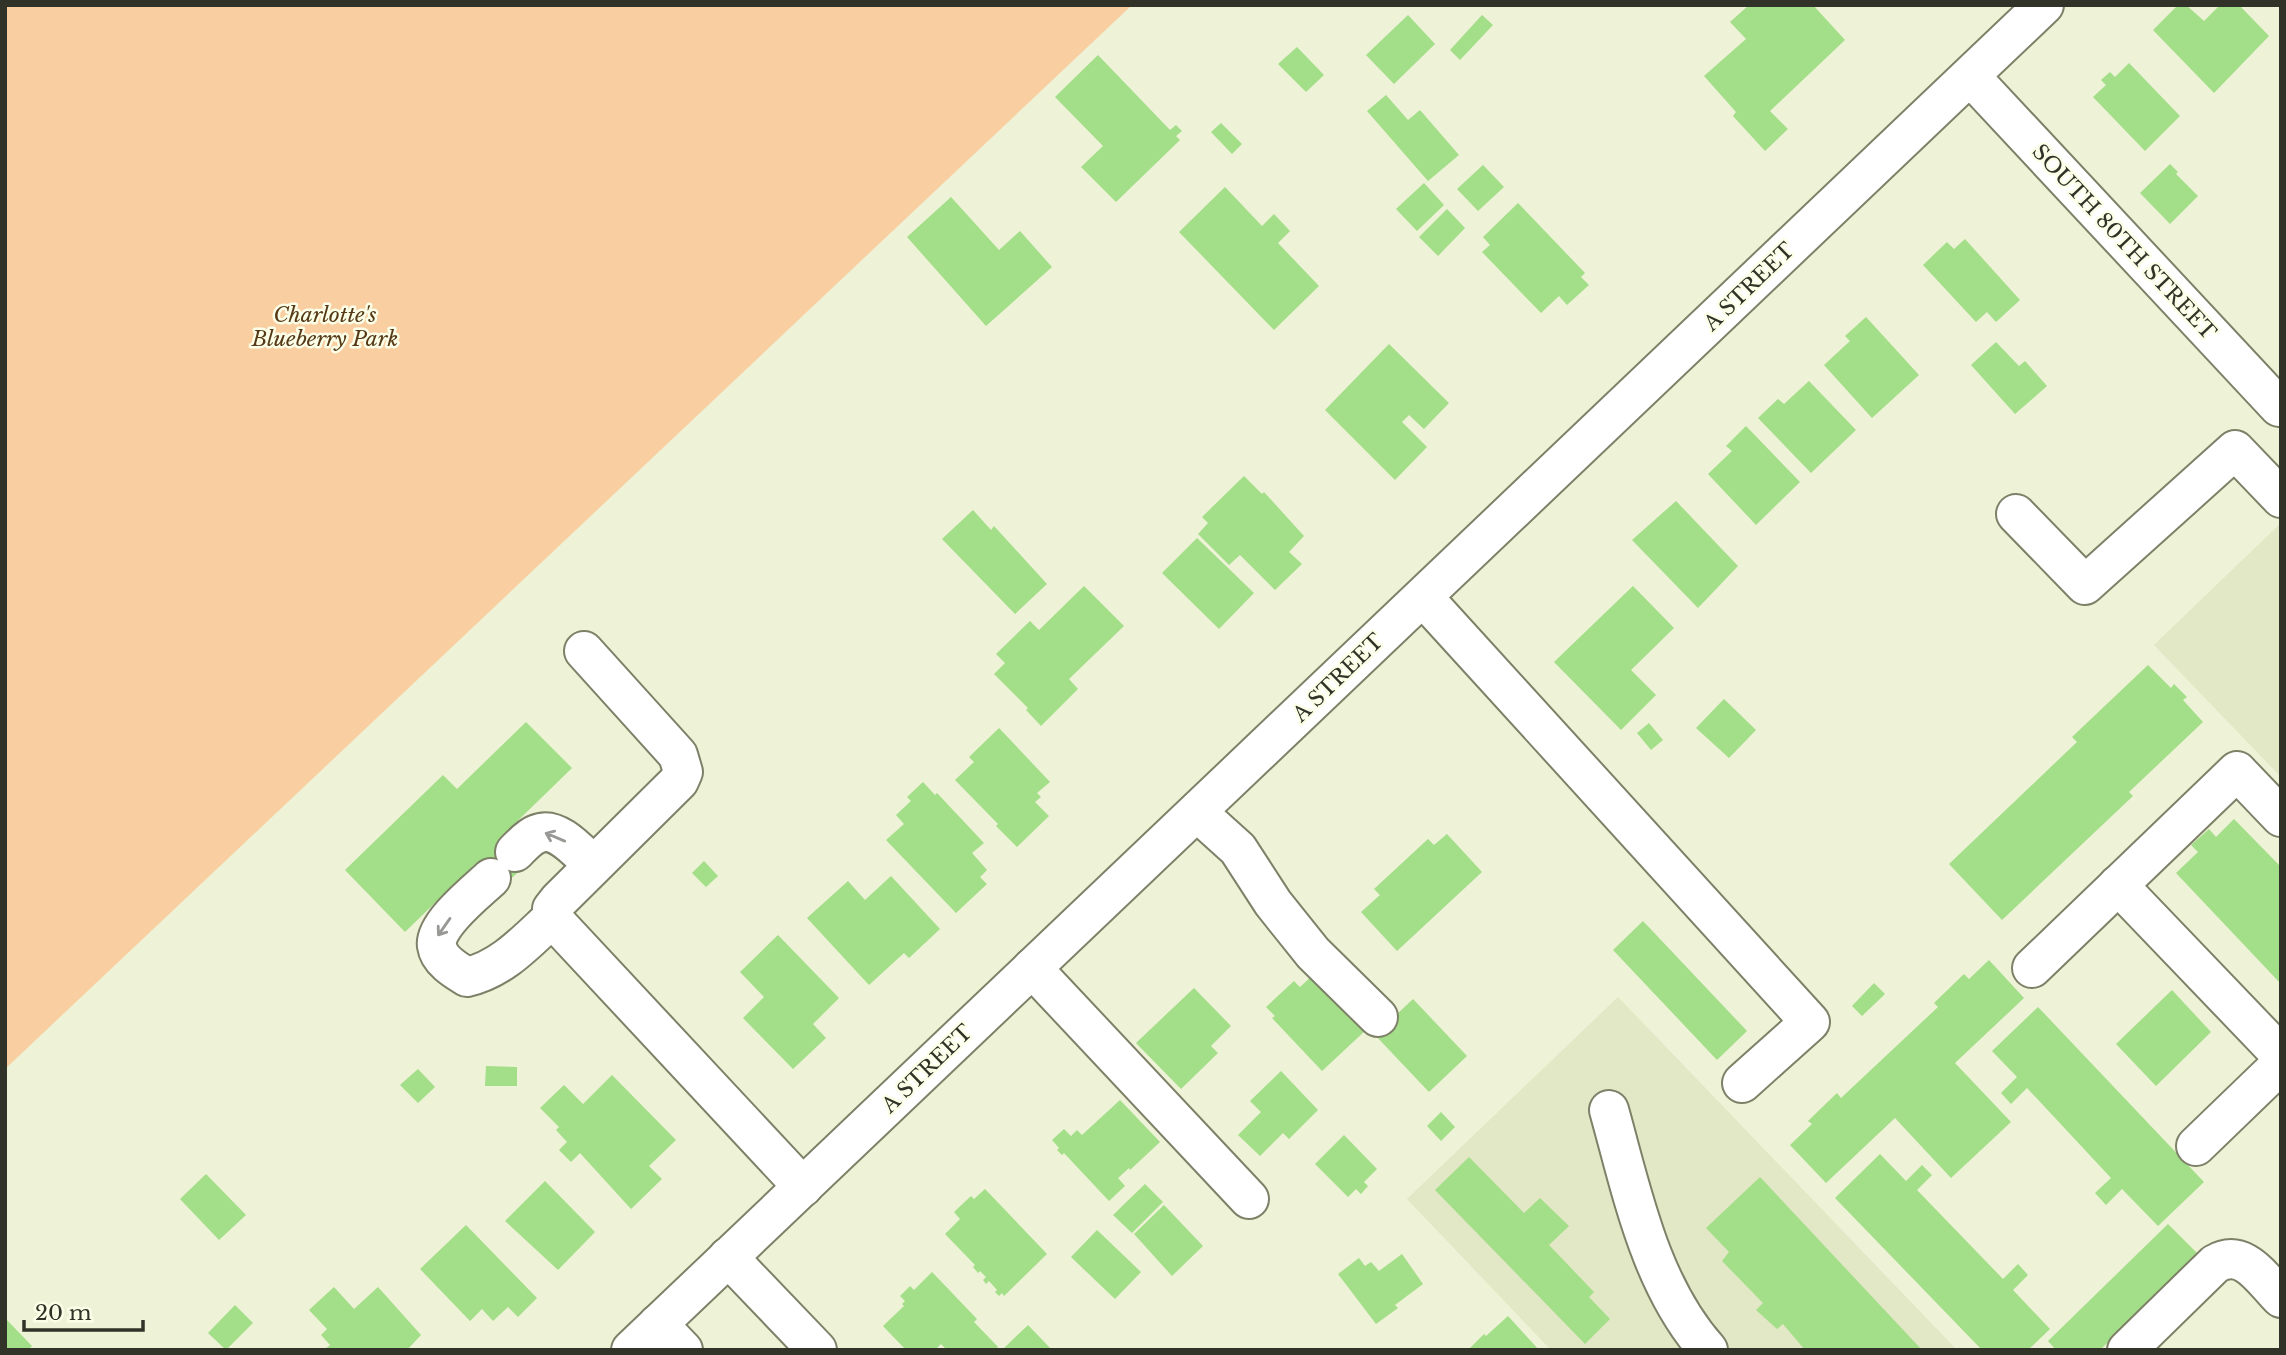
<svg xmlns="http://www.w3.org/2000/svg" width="2286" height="1355" viewBox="0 0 2286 1355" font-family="'Libre Baskerville',serif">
<rect width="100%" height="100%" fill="#eef2d6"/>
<!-- built -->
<g fill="#e2e7c5">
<path d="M2281,523v254l-127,-132z"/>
<path d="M1618,997l339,353h-406l-144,-151z"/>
</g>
<!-- green -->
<path fill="#f9cea0" d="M5,5h1127l-1127,1064z"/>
<!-- building -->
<g fill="#a3de89">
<path d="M1749,5h64l32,35 -75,71 18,18 -23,22 -32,-35 3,-4 -32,-36 42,-37 -16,-17z"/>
<path d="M2178,5h8l18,16 16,-16h19l30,31 -55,57 -61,-63z"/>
<path d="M1408,15l27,29 -41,40 -28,-29z"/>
<path d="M1482,15l11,10 -33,35 -10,-10z"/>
<path d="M1297,47l27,28 -18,17 -28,-28z"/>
<path d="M1098,55l72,75 6,-5 6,6 -6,5 4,4 -64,62 -35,-35 22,-21 -48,-49z"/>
<path d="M2129,63l51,53 -35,35 -52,-54 13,-12 -5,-5 9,-8 5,5z"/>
<path d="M1386,95l22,25 12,-10 39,45 -31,26 -61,-70z"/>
<path d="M1221,123l21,21 -10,10 -21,-22z"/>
<path d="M2170,164l8,8 -2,2 22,22 -28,28 -30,-31z"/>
<path d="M1483,165l21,22 -26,24 -21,-22z"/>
<path d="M1424,183l20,22 -27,26 -21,-22z"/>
<path d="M1225,187l37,39 12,-12 16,17 -12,12 41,43 -45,44 -95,-98z"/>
<path d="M951,197l48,53 21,-19 32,36 -66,59 -79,-89z"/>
<path d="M1518,203l67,70 -4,4 8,8 -22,20 -8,-9 -18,17 -59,-61 8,-7 -7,-8z"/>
<path d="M1447,209l18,19 -27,28 -19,-19z"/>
<path d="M1965,239l55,61 -24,22 -9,-10 -11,10 -53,-57 24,-23 7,7z"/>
<path d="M1866,317l53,58 -47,43 -48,-53 26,-24 -5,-5z"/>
<path d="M1996,342l23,24 6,-5 22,25 -32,28 -44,-49z"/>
<path d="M1389,344l60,59 -25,26 -15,-14 -7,7 25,25 -32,33 -70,-70z"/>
<path d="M1809,381l47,49 -45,43 -53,-55 20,-19 6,5z"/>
<path d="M1746,426l54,56 -44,43 -48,-51 24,-23 -6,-5z"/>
<path d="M1244,476l18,18 2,-2 40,44 -15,16 13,12 -27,26 -35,-35 -11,10 -31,-31 10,-11 -6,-6z"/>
<path d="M1676,501l62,65 -40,42 -66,-68z"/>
<path d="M973,510l18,20 3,-4 53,58 -32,30 -73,-75z"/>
<path d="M1197,538l57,55 -35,36 -57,-56z"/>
<path d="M1084,586l40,40 -55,53 9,10 -37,37 -15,-16 2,-2 -34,-34 11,-11 -9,-9 34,-33 9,9z"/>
<path d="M1633,586l41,42 -43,42 25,25 -35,35 -67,-68z"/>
<path d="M2148,665l23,23 3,-4 13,13 -4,3 20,22 -74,70 4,4 -131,124 -53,-56 128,-122 -5,-5z"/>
<path d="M1724,699l32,31 -27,28 -33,-30z"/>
<path d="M526,722l46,46 -71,69 26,27 -26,24 -25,-25 -71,69 -60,-62 98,-95 14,14z"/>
<path d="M1649,723l14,17 -12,10 -14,-17z"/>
<path d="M999,728l51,54 -13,11 4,4 -6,5 14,14 -32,31 -21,-21 2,-2 -43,-44 19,-18 -5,-5z"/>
<path d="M923,782l12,13 2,-2 47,50 -12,10 15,17 -7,7 7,7 -31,29 -70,-73 18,-16 -8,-9 15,-14 -4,-4z"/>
<path d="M2234,819l47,48v117l-105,-111 22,-21 -7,-7 18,-16 7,8z"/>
<path d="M1447,834l35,38 -85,79 -36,-39 19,-17 -6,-6 54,-50 6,6z"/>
<path d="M704,861l14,15 -12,11 -14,-14z"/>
<path d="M891,876l49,53 -31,29 -5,-5 -35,32 -62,-67 41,-37 17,19z"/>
<path d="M1643,921l104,110 -30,29 -104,-110z"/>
<path d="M778,935l61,63 -26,26 13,14 -33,31 -50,-51 21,-21 -24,-25z"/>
<path d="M1989,960l35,38 -69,65 56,59 -60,56 -56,-60 -69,65 -36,-38 22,-21 -4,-3 29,-28 4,5 97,-91 -4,-4 30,-29 5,5z"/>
<path d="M1314,974l52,56 -44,41 -50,-53 3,-2 -9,-9 28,-26 6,6z"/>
<path d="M1874,983l11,11 -23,22 -10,-10z"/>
<path d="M1194,988l37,38 -20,20 7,7 -37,36 -45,-46z"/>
<path d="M2172,990l39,42 -55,54 -40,-42z"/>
<path d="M1413,999l54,57 -38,36 -54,-57z"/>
<path d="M2038,1007l166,175 -46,44 -36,-37 -16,16 -11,-12 16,-15 -84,-90 -16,16 -10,-11 16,-16 -25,-26z"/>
<path d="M486,1066l31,1v19h-32z"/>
<path d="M418,1069l17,18 -17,16 -18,-18z"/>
<path d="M1281,1071l37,39 -29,29 -6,-6 -23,23 -22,-21 23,-23 -11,-11z"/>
<path d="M612,1075l64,65 -27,26 13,13 -31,30 -51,-56 -9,9 -12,-12 8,-8 -11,-12 3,-3 -19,-19 24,-23 19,19z"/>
<path d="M1120,1100l40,42 -30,28 -1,-2 -11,10 7,8 -16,15 -45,-48 -2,2 -5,-5 2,-2 -7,-8 12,-11 7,7 6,-6 5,5z"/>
<path d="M1441,1112l14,15 -14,14 -14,-15z"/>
<path d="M1344,1135l33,34 -13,13 4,4 -7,8 -5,-5 -8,8 -33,-33z"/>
<path d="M1880,1154l26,27 16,-16 10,10 -15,15 86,89 15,-15 10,11 -15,15 37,39 -22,21h-46l-147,-152z"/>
<path d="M1469,1157l55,56 16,-15 29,28 -20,19 45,47 -5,5 21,22 -25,25 -150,-154z"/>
<path d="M206,1174l40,41 -27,25 -39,-41z"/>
<path d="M1760,1177l162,173h-117l-22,-26 -6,5 -21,-19 7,-7 -41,-42 7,-9 -23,-24z"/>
<path d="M545,1181l50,51 -37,38 -53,-49z"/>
<path d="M1145,1184l18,18 -31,31 -19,-18z"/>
<path d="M985,1189l62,65 -43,42 -2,-3 -3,3 -4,-4 2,-2 -8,-9 -3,3 -3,-4 3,-3 -6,-6 -2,2 -5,-6 2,-2 -30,-31 15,-15 -6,-7 17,-16 3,3z"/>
<path d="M1164,1205l39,41 -31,30 -38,-42z"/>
<path d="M2168,1224l30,30 -98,96h-44l-8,-9z"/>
<path d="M466,1225l71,73 -19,19 -10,-10 -15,14 -11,-12 -12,12 -50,-52z"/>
<path d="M1097,1230l44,42 -26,27 -44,-42z"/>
<path d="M1402,1254l21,30 -28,21 3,3 -22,16 -38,-50 21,-16 6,8 6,-4 8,9z"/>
<path d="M932,1272l45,47 -3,3 24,25 -3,3h-48l-6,-6 -6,6h-29l-23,-24 21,-20 -2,-2 3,-3 -5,-5 10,-10 4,4z"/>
<path d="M334,1287l20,22 24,-22 43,48 -14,15h-83l6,-5 -9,-10 6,-6 -18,-19z"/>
<path d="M235,1305l18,18 -27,27 -18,-17z"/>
<path d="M1508,1316l31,34h-71l16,-16 2,2z"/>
<path d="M5,1318l27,28 -4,4h-23z"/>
<path d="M1028,1325l24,25h-50z"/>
</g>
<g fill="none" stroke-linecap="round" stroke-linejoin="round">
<defs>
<g id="minor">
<path d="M1971,77l308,330"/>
<path d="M2016,514l69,71 150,-135 46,48"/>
<path d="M1423,597l387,425 -68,61"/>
<path d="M584,651l94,104 5,17 -4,9 -120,119 -7,9v9l251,269"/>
<path d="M1197,812l41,37 35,54 40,50 65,64"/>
<path d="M515,852c6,-6 14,-15 22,-18 20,-9 43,19 56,31"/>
<path d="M491,878c-14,13 -58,48 -54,68 2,14 18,24 30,31 35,-8 59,-35 85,-59"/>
<path d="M2118,885l163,170"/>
<path d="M1032,968l217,231"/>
<path d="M2032,968l205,-197 44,46"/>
<path d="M1609,1110c23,82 41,175 99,240"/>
<path d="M2196,1146l85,-82"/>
<path d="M728,1257l89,93"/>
<path d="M658,1324l25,26"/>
<path d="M631,1350l1413,-1345"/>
<path d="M2127,1350l88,-86c29,-17 47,15 66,34"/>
</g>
</defs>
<!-- minor casing -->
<use href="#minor" stroke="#7e8168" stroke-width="42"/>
<!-- minor -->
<use href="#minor" stroke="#fff" stroke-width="38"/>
</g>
<!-- one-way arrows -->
<defs><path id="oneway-shaft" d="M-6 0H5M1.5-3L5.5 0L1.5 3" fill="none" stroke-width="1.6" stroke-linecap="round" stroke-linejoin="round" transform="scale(1.75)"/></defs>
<g stroke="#989994">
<use href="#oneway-shaft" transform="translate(555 837) rotate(-157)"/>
<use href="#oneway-shaft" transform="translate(444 927) rotate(125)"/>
</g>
<g text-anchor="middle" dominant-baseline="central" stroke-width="5" stroke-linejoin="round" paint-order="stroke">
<!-- street labels -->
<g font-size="21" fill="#313328" stroke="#fbffe8">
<text transform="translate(2124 242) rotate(47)">SOUTH 80TH STREET</text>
<text transform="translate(1749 287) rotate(-44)">A STREET</text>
<text transform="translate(1338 678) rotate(-44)">A STREET</text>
<text transform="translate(927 1069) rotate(-44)">A STREET</text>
</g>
<!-- park labels -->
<g font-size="21" font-style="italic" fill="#563917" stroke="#fbffe8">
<text x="325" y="315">Charlotte's<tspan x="325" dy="24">Blueberry Park</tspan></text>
</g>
</g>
<!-- border -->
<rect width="2286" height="1355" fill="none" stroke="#313328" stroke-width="14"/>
<!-- scale -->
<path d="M24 1320v10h119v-10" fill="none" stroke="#313328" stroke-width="3.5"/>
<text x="35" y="1320" font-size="21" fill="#313328" stroke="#fbffe8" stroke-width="5" paint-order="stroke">20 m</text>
</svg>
